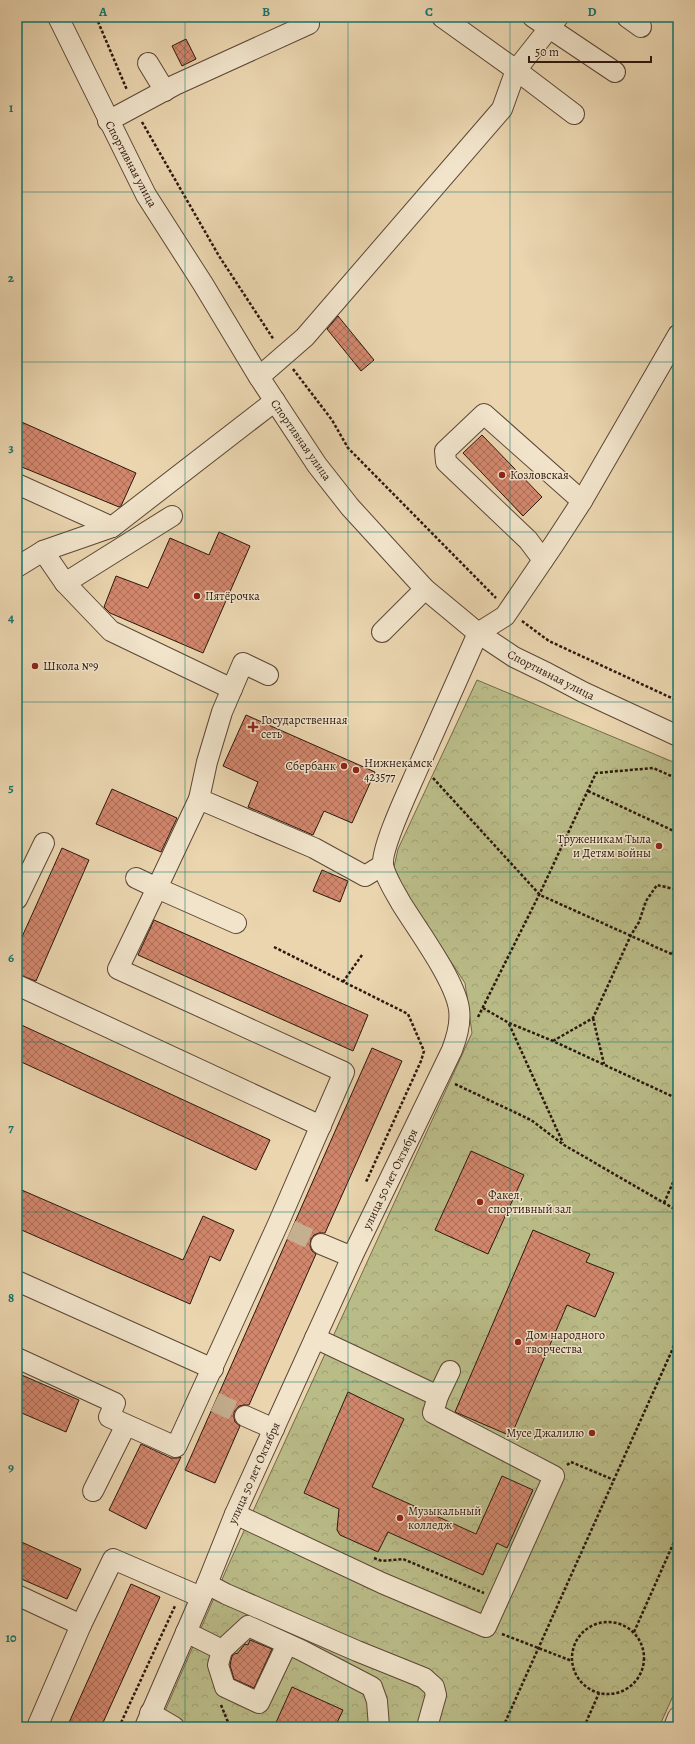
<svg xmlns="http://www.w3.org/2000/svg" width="695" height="1744" viewBox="0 0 695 1744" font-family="Alegreya,serif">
<defs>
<pattern id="forest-crowns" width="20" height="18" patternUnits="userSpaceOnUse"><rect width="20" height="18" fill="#babc88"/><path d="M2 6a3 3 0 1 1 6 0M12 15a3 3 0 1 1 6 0" fill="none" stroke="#a0a174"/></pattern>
<pattern id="building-cross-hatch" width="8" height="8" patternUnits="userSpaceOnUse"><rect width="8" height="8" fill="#d2876d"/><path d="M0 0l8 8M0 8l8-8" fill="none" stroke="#ab6d58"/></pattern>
</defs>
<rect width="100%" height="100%" fill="#ead5af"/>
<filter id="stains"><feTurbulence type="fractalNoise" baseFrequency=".005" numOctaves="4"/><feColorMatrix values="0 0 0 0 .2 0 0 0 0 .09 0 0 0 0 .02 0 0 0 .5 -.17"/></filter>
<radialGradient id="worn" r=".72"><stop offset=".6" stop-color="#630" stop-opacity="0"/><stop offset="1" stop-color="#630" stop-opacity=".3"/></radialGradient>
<!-- forest -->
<path fill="url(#forest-crowns)" stroke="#736a4b" d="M477,680l201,84v921l-19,42h-501l69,-159 245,-535 -7,-50 -58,-88 -13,-28 4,-18z"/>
<!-- building -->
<g fill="url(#building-cross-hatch)" stroke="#2c170e">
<path d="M186,39l10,20 -14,7 -10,-20z"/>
<path d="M338,316l36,44 -13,11 -34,-42z"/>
<path d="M17,420l119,53 -15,33 -2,1 -102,-42z"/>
<path d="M482,435l60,62 -19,19 -60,-63z"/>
<path d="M219,532l31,14 -47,107 -93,-40 -6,-6 12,-31 32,12 22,-50 39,17z"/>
<path d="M246,715l129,57 -23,51 -28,-12 -11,24 -65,-28 10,-25 -35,-16z"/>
<path d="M112,789l65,29 -16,34 -65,-28z"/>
<path d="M62,848l27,12 -53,121 -19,-7v-26z"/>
<path d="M322,870l26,11 -8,21 -27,-11z"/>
<path d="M154,920l214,95 -15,36 -215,-96z"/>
<path d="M17,1023l253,117 -14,30 -239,-110z"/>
<path d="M372,1048l30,13 -77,172h-6l-5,2 -3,4 -1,7 2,5 4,3 -67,151h-5l-5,1 -5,6v5l1,5 5,4 -25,57 -30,-13z"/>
<path d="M471,1151l53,24 -36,79 -53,-24z"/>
<path d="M17,1188l166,72 20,-44 31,14 -14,31 -10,-5 -20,48 -173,-76z"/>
<path d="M533,1230l57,24 -4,8 28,11 -19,44 -28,-12 -56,131 -56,-24z"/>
<path d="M17,1373l62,27 -13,32 -49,-21z"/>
<path d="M348,1392l56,27 -32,68 104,47 26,-58 31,14 -26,58 -10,-5 -14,32 -95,-43 -10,20 -38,-17 -3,-5 2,-21 -35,-16z"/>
<path d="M141,1444l30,14h6l4,-1 -35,72 -37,-19z"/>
<path d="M17,1540l64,29 -14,30 -50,-22z"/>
<path d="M131,1584l29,13 -59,130h-34z"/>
<path d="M250,1640l22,9 -18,39 -20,-9 -4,-14 2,-9 4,-3 1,1 8,-10 3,1z"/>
<path d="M292,1687l51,23 -8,17h-61z"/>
</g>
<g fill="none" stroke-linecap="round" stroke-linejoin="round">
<!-- minor-tunnel -->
<g stroke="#c4af8f" stroke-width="20" stroke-dasharray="20 10" stroke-linecap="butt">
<path d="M291,1230l30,14"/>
<path d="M215,1402l30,14"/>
</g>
<defs>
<g id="minor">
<path d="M58,17l88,178 57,89 56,93 58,88 33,42 75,82 53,44 36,24 33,16 36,19 95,44"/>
<path d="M442,17l74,53 58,44"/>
<path d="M533,17l82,55"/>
<path d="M627,17l14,10"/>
<path d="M148,63l17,28"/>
<path d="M108,121l67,-36 134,-61"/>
<path d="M259,377l46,-40 197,-228 14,-39 42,-53"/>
<path d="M17,484l95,43 163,-126"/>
<path d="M43,551l22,32 46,48 121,58"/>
<path d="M543,560l-15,-20 -82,-78 -1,-11 39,-37 98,87"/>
<path d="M17,567l26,-16 69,-24"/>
<path d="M65,583l107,-67"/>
<path d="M382,632l43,-43"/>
<path d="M268,675l-25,-12 -21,49 -15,50 -8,37 115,49 51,28 18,-11"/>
<path d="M136,878l21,10 42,-89"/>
<path d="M17,899l27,-56"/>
<path d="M17,985l304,141"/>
<path d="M321,1244l31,13"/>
<path d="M17,1281l196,88"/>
<path d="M315,1338l123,58 12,-25"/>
<path d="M17,1358l98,45 -6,14 67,30 102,-223 66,-152 -226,-103 39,-81 79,35"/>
<path d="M245,1416l29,13"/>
<path d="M93,1491l33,-66"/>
<path d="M235,1514l147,69 104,44 68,-151 -121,-63 5,-17"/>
<path d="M207,1584l19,10 131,57 67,27 10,9 2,8 -9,32"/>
<path d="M17,1595l64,30 -44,102"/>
<path d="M81,1625l32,-66 88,38"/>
<path d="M186,1632l36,18 26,-24 53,24 71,37 5,14 2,26"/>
<path d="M222,1650l-4,15 7,22 34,16 28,-59"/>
<path d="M150,1713l24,14"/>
<path d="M145,1727l62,-143 28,-70 117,-257 100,-207c5,-13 9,-27 7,-41 -4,-29 -42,-80 -58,-106 -6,-11 -16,-26 -18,-38 -2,-18 27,-78 35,-97 20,-45 40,-90 60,-135l27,-17 49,-72 28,-43 96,-166"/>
<path d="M674,1727l4,-10"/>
</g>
</defs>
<!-- minor casing -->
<use href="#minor" stroke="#5c4636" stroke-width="22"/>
<!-- path -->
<g stroke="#2c170e" stroke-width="2.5" stroke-dasharray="3 2" stroke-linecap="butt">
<path d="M96,17l31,73"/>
<path d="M142,122l77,134 55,84"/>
<path d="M293,369l39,51 16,28 148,150"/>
<path d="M522,621l27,20 129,60"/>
<path d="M433,778l107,117 138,62"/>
<path d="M588,791l90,42"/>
<path d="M274,947l134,67 16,37 -3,10 -55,121"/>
<path d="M672,954l6,-12"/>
<path d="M343,982l19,-27"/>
<path d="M483,1008l26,15 44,18 125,58"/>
<path d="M478,1017l63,-126 55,-118 57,-5 25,11"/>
<path d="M593,1018l11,46"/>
<path d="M509,1024l54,119"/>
<path d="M553,1041l40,-23 38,-83 8,-13 7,-21 11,-16 21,5"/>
<path d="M455,1084l76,36 33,25 114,66"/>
<path d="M664,1203l14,-32"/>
<path d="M567,1465l4,-3 43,18"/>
<path d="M374,1558l8,3 21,-2 81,34"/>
<circle cx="608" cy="1658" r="36"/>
<path d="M634,1632l44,-99"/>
<path d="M502,1634l70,27"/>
<path d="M221,1705l9,22"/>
<path d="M119,1727l56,-121"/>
<path d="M503,1727l175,-390"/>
<path d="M584,1727l15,-34"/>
</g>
<!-- minor -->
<use href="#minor" stroke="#f1e4cb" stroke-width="20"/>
</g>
<!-- grid -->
<path fill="none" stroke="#0f766e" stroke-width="1" stroke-opacity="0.55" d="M185,17v1710M348,17v1710M510,17v1710M17,192h661M17,362h661M17,532h661M17,702h661M17,872h661M17,1042h661M17,1212h661M17,1382h661M17,1552h661"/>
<!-- markers -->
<g fill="#8f2418" stroke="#f1e4cb" stroke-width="1.5">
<circle cx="502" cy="475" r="4"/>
<circle cx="197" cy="596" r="4"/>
<circle cx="35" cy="666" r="4"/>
<path d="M251 721h4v4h4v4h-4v4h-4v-4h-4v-4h4z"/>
<circle cx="344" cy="766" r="4"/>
<circle cx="356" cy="770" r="4"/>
<circle cx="659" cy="846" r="4"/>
<circle cx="480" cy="1202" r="4"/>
<circle cx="518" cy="1342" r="4"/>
<circle cx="592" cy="1433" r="4"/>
<circle cx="400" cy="1518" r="4"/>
</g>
<g text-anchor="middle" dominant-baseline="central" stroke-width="3" stroke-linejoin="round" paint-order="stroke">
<!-- street labels -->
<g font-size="12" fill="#2c170e" stroke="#f1e4cb">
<text transform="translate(131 164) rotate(62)">Спортивная улица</text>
<text transform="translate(301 440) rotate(55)">Спортивная улица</text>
<text transform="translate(551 675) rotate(27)">Спортивная улица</text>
<text transform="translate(390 1179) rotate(-64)">улица 50 лет Октября</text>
<text transform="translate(254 1473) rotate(-66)">улица 50 лет Октября</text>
</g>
<!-- poi labels -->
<g font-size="12" fill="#2c170e" stroke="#f1e4cb" text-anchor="start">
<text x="510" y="475">Козловская</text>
<text x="205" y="596">Пятёрочка</text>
<text x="43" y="666">Школа №9</text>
<text x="261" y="720">Государственная<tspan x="261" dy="14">сеть</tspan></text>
<text x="364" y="763">Нижнекамск<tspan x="364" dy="14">423577</tspan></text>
<text x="336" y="766" text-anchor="end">Сбербанк</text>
<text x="651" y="839" text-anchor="end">Труженикам Тыла<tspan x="651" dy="14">и Детям войны</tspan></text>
<text x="488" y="1195">Факел,<tspan x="488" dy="14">спортивный зал</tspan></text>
<text x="526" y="1335">Дом народного<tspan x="526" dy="14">творчества</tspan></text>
<text x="584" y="1433" text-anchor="end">Мусе Джалилю</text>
<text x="408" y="1511">Музыкальный<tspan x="408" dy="14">колледж</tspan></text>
</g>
</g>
<!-- margin -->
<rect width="695" height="1744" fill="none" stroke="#ead5af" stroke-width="44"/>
<!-- scale -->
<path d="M529 56v6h122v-6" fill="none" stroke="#2c170e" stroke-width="2"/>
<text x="535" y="56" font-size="12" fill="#2c170e" stroke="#f1e4cb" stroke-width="3" paint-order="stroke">50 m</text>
<rect x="22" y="22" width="651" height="1700" fill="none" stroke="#0f766e" stroke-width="1.5"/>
<g font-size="13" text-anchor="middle" font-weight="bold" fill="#0f766e">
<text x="103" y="16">A</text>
<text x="266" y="16">B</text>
<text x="429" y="16">C</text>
<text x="592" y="16">D</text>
<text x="11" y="112">1</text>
<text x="11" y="282">2</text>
<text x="11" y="452">3</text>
<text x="11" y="622">4</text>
<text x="11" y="792">5</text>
<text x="11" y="962">6</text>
<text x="11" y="1132">7</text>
<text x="11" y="1302">8</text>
<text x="11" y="1472">9</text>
<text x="11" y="1642">10</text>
</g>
<rect width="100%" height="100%" filter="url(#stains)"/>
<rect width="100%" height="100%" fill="url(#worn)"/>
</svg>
